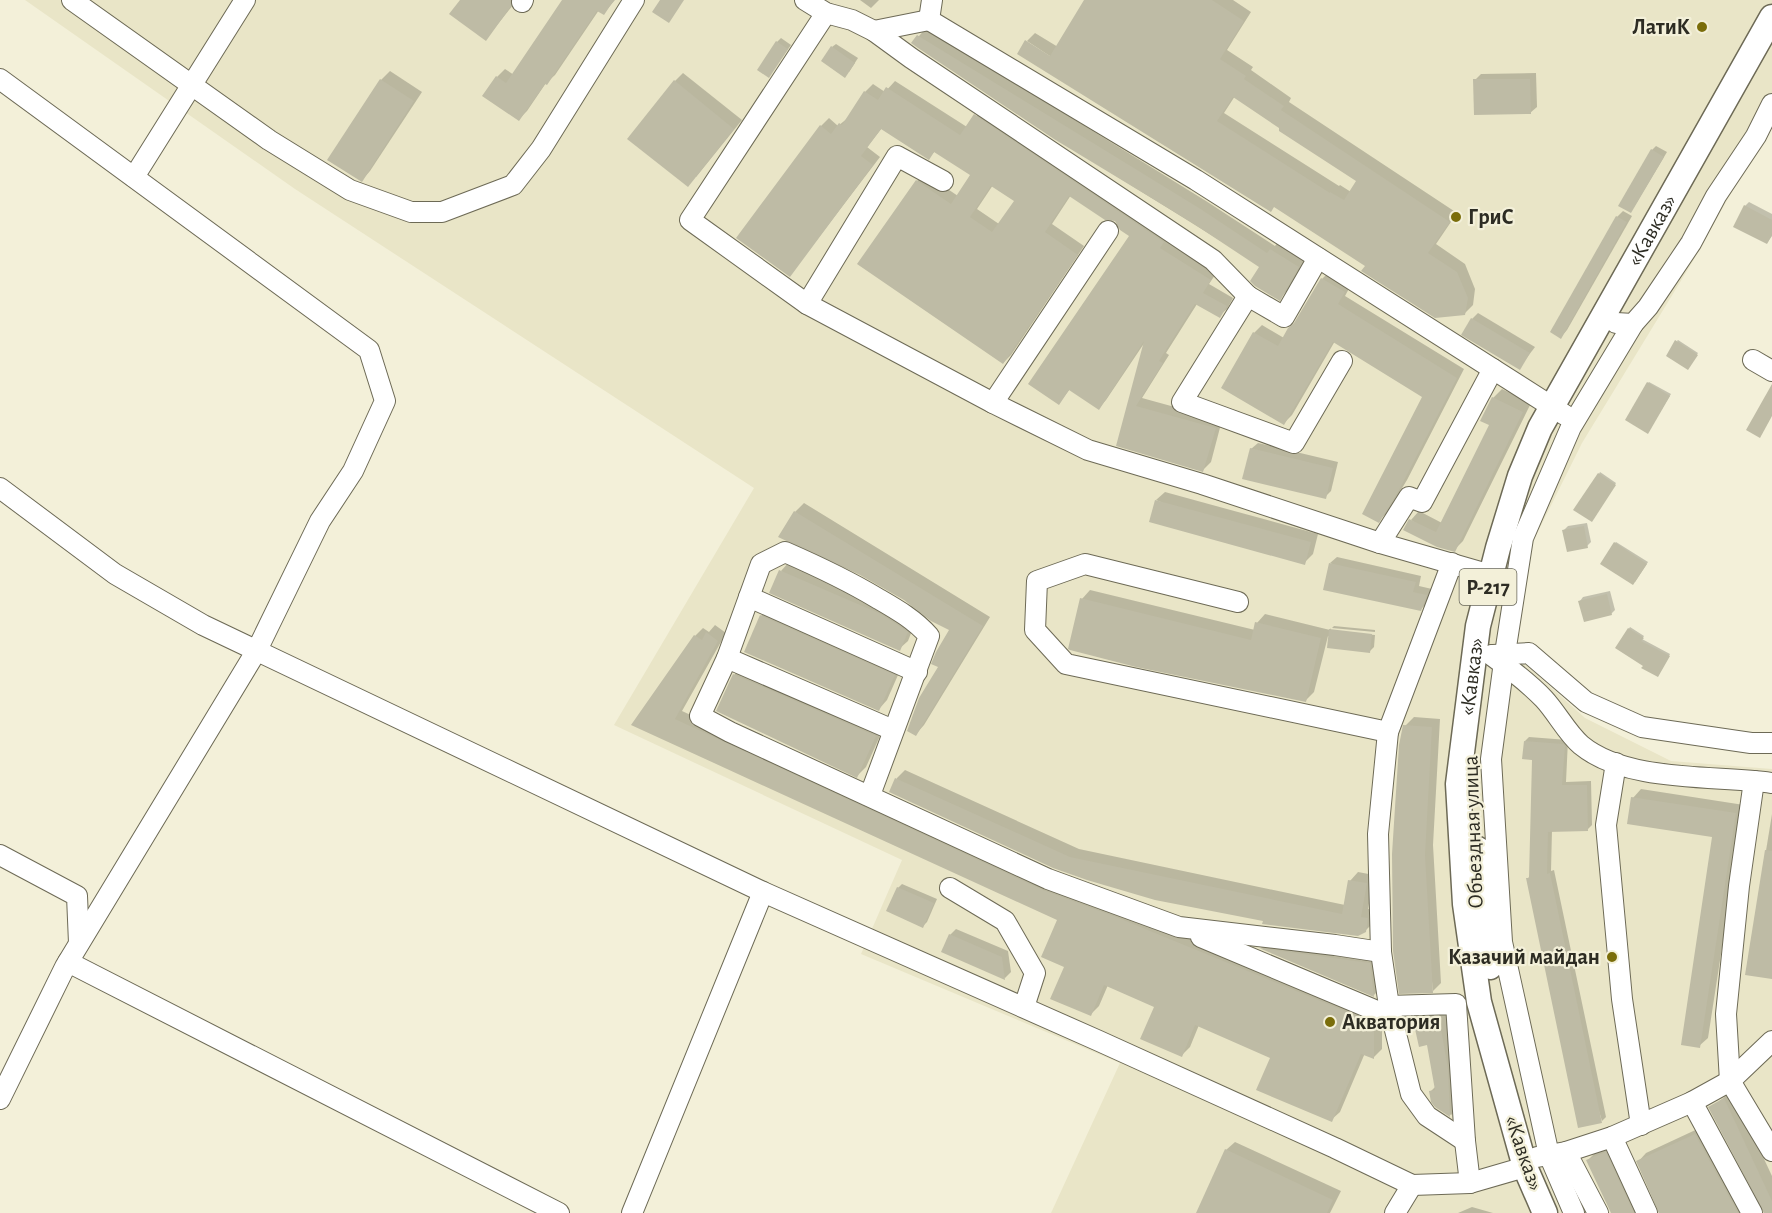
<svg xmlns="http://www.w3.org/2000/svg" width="1772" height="1213" viewBox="0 0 1772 1213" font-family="'Alegreya Sans',sans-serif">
<rect width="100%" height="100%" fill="#f3f0d9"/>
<!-- built -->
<path fill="#e9e5c7" d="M25,0h1747v120l-79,141 -111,182 -67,135 -9,69 79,71 86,43 101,8v444h-721l69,-150 -259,-109 41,-94 -288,-135 140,-237 -459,-299z"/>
<!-- shadow -->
<g fill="#0003" fill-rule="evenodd">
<path d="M461,0h56l-31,39z"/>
<path d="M564,0h51l-11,13 -5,-3 -44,65 -9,8 -19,28 -8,8 -22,-42 8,-8 9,6z"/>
<path d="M860,0h19l-8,8z"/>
<path d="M1087,0h146l18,12 -24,38 26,17 -2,3 40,28 -2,4 168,111 -21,31 29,20 10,25 -2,16 -9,9 -97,-49 -340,-224 8,-8 23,14zM1235,96l123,85 -7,11 -11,-7 -1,1 -115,-73z"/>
<path d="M926,28l280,173 69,45 3,-4 28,17 -19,32 -8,8 -18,-33 -206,-128 -142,-95z"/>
<path d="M781,38l10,7 -19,27 5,-30z"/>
<path d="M836,44l22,14 -9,14 -17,-25z"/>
<path d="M390,71l32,21 -52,79 -8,9 19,-100z"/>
<path d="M683,73l59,47 -46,57 -21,-96z"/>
<path d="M1536,73l1,34 -7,6 -55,-33 6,-6z"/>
<path d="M895,81l72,46 16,-19 234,164 -8,12 24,14 -6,11 -8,7 -22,-12 -31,49 3,2 -27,43 80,22 -11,42 -8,8 -85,-25 27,-103 -39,58 -7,8 -29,-19 -11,14 72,-168 -16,-16 -44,-24 -19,29 32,22 -73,109 -8,8 -86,-182 7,-8 34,23 14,-21 -37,-24 -6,7 -47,-30 -15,19 13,10 -90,118 31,-149 8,-8 9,8 11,-9 16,-25 8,-8 12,8zM993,185l23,15 -17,24 -22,-15z"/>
<path d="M1656,146l11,6 -33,55 18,-57z"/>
<path d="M1749,202l23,12v22l-5,7 -22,-37z"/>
<path d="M1623,211l9,5 -65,114 -6,7 56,-120z"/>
<path d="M1330,271l22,12 -7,13 119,73 -57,111 -20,33 -9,8 46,-125 -89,-55 -43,74 -9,9 -29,-91 8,-8 22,13 13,-17 25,-42z"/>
<path d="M1478,313l57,34 -16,21 -47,-49z"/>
<path d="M1678,340l20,13 -9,13 -12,-25z"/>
<path d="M1649,382l22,12 -22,36 -1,-47z"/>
<path d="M1502,389l29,14 -68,138 -9,9 -43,-30 8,-9 23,12 49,-99 -9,-4 11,-22z"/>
<path d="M1258,443l80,19 -7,29 -6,6 -74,-48z"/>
<path d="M1600,472l16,11 -23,36 6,-45z"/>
<path d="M1165,492l153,42 -5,20 -9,9 -148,-63z"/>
<path d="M804,503l186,114 -66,108 -8,9 35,-104 -156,-118z"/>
<path d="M1587,523l4,19 -4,4 -23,-16 4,-4z"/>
<path d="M1616,542l32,20 -13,20 -20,-39z"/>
<path d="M1337,557l84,19 -2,10 13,3 -5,14 -7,7 -90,-47z"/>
<path d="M789,562l126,61 -7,18 -9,8 -118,-78z"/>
<path d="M1090,590l165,40 2,-7 8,-9 65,16 1,-2v3l44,4 -1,12 -4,4 -42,-15 -14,56 -9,9 -223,-102z"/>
<path d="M1610,591l5,19 -4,4 -31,-13 3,-4z"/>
<path d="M770,607l132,59 -15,34 -8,9 -118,-93z"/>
<path d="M715,625l11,8 -44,78 370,171 330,133v34l-8,8 -9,-4 -25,59 -9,8 -59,-63 -73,-32 -9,22 -8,8 -26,-49 -48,-21 -9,21 -9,9 -24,-49 -7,-46 -426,-196 62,-88 8,-8 6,4z"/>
<path d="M1334,626l41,4v2l-43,-4z"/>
<path d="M1630,627l14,9 -2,3 28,15 -11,20 -42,-26z"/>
<path d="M743,666l141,61 -18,40 -9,9 -123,-101z"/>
<path d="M1414,717l26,2 -7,126 8,138 -8,8 -28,-265z"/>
<path d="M1529,737l39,3 -2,42 25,-1 1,44 -4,4 -36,1 -1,41 3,-1 52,247 -4,4 -75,-242 3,-3 3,-117 -8,-18z"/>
<path d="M905,770l174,79 266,56 5,-24 8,-9 16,3 -6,34 8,1 -2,12 -9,9 -101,-11 -109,-21 -264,-107 6,-14z"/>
<path d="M1641,789l103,16 -36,233 -9,8 15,-210 -81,-38z"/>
<path d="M1772,814v164l-26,-5z"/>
<path d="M902,884l35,15 -10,23 -4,4 -25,-38z"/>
<path d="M956,929l52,22 3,21 -6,6 -62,-27 7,-16z"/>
<path d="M1269,940l110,14 3,33 -8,8 -113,-47z"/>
<path d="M1445,1011l9,51 3,47 -6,6 -15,-9 -5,-15 5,-5 -8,-42 -11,-15 14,-15z"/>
<path d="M1732,1091l40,85v37h-8l-53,-105z"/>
<path d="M1704,1126l48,87h-93l-21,-51 8,-9z"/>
<path d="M1235,1142l106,49 -11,22h-133l29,-63z"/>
<path d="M1614,1144l33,69h-35l-24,-53 8,-8z"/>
<path d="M1472,1207l21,6h-35z"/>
</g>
<!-- building -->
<g fill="#bebba5" fill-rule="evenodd">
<path d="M460,0h50l1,6 -25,35 -37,-27z"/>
<path d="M562,0h52l-10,15 -7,-4 -50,74 -2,-1 -26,37 -37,-25 14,-20 10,7z"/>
<path d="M660,0h24l-15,23 -17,-11z"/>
<path d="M1084,0h128l32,21 -24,38 26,17 -2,3 40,27 -3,4 169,112 -22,31 29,19 11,26 -3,17 -30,3 -74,-47 4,-5 -91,-59 -3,5 -254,-158 8,-14 25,16zM1233,97l46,31v3l77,50 -12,19 -14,-8v1l-113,-72z"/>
<path d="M917,35l282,173 68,45 3,-4 29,18 -19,34 -25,-15 -5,-5 9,-14 -68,-45 -137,-83 -136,-91 -7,-5z"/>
<path d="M776,41l12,8 -19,29 -12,-8z"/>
<path d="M831,46l24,17 -10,15 -24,-17z"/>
<path d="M380,79l34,22 -52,81 -35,-22z"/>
<path d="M1473,79h57l1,35 -57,1z"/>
<path d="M674,80l60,49 -46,58 -61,-48z"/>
<path d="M886,87l74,48 14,-21 190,128 -4,6 51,32 -8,13 24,13 -7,12 -25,-14 -36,57 4,2 -27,43 80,22 -13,44 -87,-26 28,-105 -45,69 -30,-20 -10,15 -31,-21 101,-148 -9,-6 -5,-9 -10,-1 -36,-24 -24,36 33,23 -75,109 -146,-100 59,-84 35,24 19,-29 -36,-23 -5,8 -48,-31 -20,27 12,9 -83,112 -54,-39 84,-113 11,9 8,-11 3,2 22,-34 14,9zM991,186l23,15 -22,31 -22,-15z"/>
<path d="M1651,149l13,8 -33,56 -13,-7z"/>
<path d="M1744,205l28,15v15l-5,9 -34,-17z"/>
<path d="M1616,216l11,6 -66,117 -11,-7z"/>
<path d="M1321,278l24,14 -7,12 119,74 -58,112 -20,33 -17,-9 60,-117 -89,-55 -49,83 -63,-37 32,-56 25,14 10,-18 6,-5z"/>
<path d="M1471,318l59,35 -10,17 -59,-35z"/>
<path d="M1675,340l23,15 -10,15 -22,-14z"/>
<path d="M1647,382l23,14 -22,38 -23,-14z"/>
<path d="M1772,384v32l-12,22 -14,-8z"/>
<path d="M1492,397l31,15 -68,140 -18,-5 -34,-17 6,-11 27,13 53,-107 -9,-4z"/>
<path d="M1250,448l83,20 -7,31 -84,-20z"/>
<path d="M1598,473l18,12 -24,37 -19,-12z"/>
<path d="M1155,500l156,42 -6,23 -156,-43z"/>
<path d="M794,511l189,115 -67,110 -9,-5 12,-33 19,-31 -7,-3 5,-12 13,-22 -18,-9 -27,-21 -44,-25 -82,-38z"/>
<path d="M1584,526l4,22 -21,4 -5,-22z"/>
<path d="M1614,542l33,22 -14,21 -33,-21z"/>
<path d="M1329,563l87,19 -3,10 14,3 -6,16 -98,-21z"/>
<path d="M779,570l102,44 17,11 10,7 -8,19 -131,-58z"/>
<path d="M1607,594l5,21 -28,7 -6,-21z"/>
<path d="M1080,598l171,42 4,-18 66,16 -15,64 -170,-35 -66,-17 -2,-1z"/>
<path d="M760,615l135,60 -16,36 -135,-59z"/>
<path d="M1628,628l16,10 -3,3 29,15 -12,21 -17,-9 2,-2 -28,-18z"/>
<path d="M1329,629l43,5 -2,19 -43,-5z"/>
<path d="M706,632l12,9 -43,78 368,171 73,27 258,106v36l-13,-5 -29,68 -76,-32 14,-32 -75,-33 -13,32 -42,-18 14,-32 -50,-22 -13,31 -41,-17 14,-32 -23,-10 16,-37 -426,-195 63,-90 8,5z"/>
<path d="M733,674l143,62 -19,42 -141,-67z"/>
<path d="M1403,725l29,2 -7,128 8,138 -34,1 -6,-43 -1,-97 7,-109z"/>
<path d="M1524,741l39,3 2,2 -3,39h25l1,46 -40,1 -1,42 3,-1 52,250 -24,5 -52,-250h3l3,-118 -10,-1z"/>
<path d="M895,778l175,79 272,57 6,-34 19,3 -6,34 7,1 -2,14 -8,4 -96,-12 1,-3 -108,-21 -68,-20 -34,-12 -164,-76z"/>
<path d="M1631,797l105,16 -36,235 -19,-3 31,-208 -85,-13z"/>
<path d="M1765,850l7,1v128l-27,-4z"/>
<path d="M897,887l37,16 -11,25 -37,-17z"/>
<path d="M949,934l53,23 3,23 -64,-28z"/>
<path d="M1259,948l111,15 4,34z"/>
<path d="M1439,1017l9,52 2,48 -15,-10 -4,-5 -2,-11 6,-1 -8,-45 -8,2 -4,-18 9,-2 -1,-8z"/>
<path d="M1724,1098l48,103v12h-8l-56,-106z"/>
<path d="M1695,1134l43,79h-79l-23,-52z"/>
<path d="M1225,1149l108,51 -6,13h-131z"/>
<path d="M1606,1152l28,61h-23l-25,-53z"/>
</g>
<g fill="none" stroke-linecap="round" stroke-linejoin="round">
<defs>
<g id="minor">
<path d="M72,0l197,140 81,50 61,22h31l71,-27 28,-36 93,-149"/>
<path d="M805,0l21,13 26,7 22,11"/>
<path d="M932,0l-3,20 267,160 369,235"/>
<path d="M522,2l1,-2"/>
<path d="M929,20l-55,11 37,27 302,202 35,36"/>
<path d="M0,79l369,271 16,51 -32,70 -33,50 -63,129 -192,317 -65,132"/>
<path d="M134,177l111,-177"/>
<path d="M943,181l-46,-25 -90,148 186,99 115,-172"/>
<path d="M1318,258l-34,59 -36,-21 -66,106 112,41 48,-82"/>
<path d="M807,304l-117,-84 136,-207"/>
<path d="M1616,323l17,1 15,-17 43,-64 25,-47 40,-60 16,-32"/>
<path d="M1753,360l19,11"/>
<path d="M993,403l95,47 114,34 178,59 111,32"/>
<path d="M0,488l115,86 88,51 560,267 336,149 236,107 77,37 58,-2 55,-16"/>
<path d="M1380,543l29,-46 13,5 71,-133"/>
<path d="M749,597l168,75"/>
<path d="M1238,602l-153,-38 -48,17 -2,49 31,34 322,68 64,-169"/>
<path d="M1491,655c18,13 37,27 53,44 13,14 23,34 37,46 46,38 135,30 191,38"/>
<path d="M1493,655l36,-2 57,49 56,25 109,16h21"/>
<path d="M727,658l166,72"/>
<path d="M1388,732l-10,102 3,118 8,54 67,-2 9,137 5,42"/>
<path d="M1616,763l-10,62 16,174 19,126"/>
<path d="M1754,781l-15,105 -13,128 4,67 42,70"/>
<path d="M870,795l59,-159c-15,-17 -33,-27 -52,-38 -30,-18 -60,-32 -92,-46l-24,12 -34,94 -27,58 30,16 318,147 131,48 156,18 46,7"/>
<path d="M0,855l77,41 2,47"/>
<path d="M950,888l55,33 30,52 -11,34"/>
<path d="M1201,937l190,80"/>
<path d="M68,962l491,251"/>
<path d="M1389,1006l22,88 16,22 38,25"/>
<path d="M1692,1102l60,111"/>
<path d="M1612,1137l35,76"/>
<path d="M1566,1152l32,61"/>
<path d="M1537,1157l29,-5 46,-15 80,-35 38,-21 42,-40"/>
<path d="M632,1213l131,-321"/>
<path d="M1395,1213l17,-28"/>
<path d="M1574,1213l-25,-58 -47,-213 -11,-183 15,-112 17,-109 48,-111 62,-103"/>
</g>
<g id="major">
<path d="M1478,849l12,118"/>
<path id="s1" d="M1545,1213l-20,-46 -46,-165 -14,-98 -7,-120 20,-158 20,-78 22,-72 20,-48 232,-411"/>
</g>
</defs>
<!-- minor casing -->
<use href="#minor" stroke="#6d6a56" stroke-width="22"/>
<!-- major casing -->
<use href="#major" stroke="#6d6a56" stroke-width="27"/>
<!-- minor -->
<use href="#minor" stroke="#fff" stroke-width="20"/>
<!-- major -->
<use href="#major" stroke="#fff" stroke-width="24"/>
</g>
<!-- markers -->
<g fill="#7a6d0a" stroke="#f3f0d9" stroke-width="2">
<circle cx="1702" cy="27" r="6"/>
<circle cx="1456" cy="217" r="6"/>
<circle cx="1612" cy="957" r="6"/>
<circle cx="1330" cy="1022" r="6"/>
</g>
<g text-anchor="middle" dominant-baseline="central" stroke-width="4.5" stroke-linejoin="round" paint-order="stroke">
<!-- shield labels -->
<rect fill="#f3f0d9" stroke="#68675a" stroke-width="1.5" x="1459.5" y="569" width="57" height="36" rx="4.5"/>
<g font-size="21" font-weight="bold" fill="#2d2c23">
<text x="1488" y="587">Р-217</text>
</g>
<!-- poi labels -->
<g font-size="22" font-weight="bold" fill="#2d2c23" stroke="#f3f0d9" text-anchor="end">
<text x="1690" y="27">ЛатиК</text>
<text x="1468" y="217" text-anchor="start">ГриС</text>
<text x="1600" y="957">Казачий майдан</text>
<text x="1342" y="1022" text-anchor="start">Акватория</text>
</g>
<!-- street labels -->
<g font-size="22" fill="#2d2c23" stroke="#f3f0d9">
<text stroke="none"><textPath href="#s1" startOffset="1035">«Кавказ»</textPath></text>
<text stroke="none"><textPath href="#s1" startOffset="549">«Кавказ»</textPath></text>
<text transform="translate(1473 832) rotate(-92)">Объездная улица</text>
<text transform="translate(1524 1153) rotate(71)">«Кавказ»</text>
</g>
</g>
</svg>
